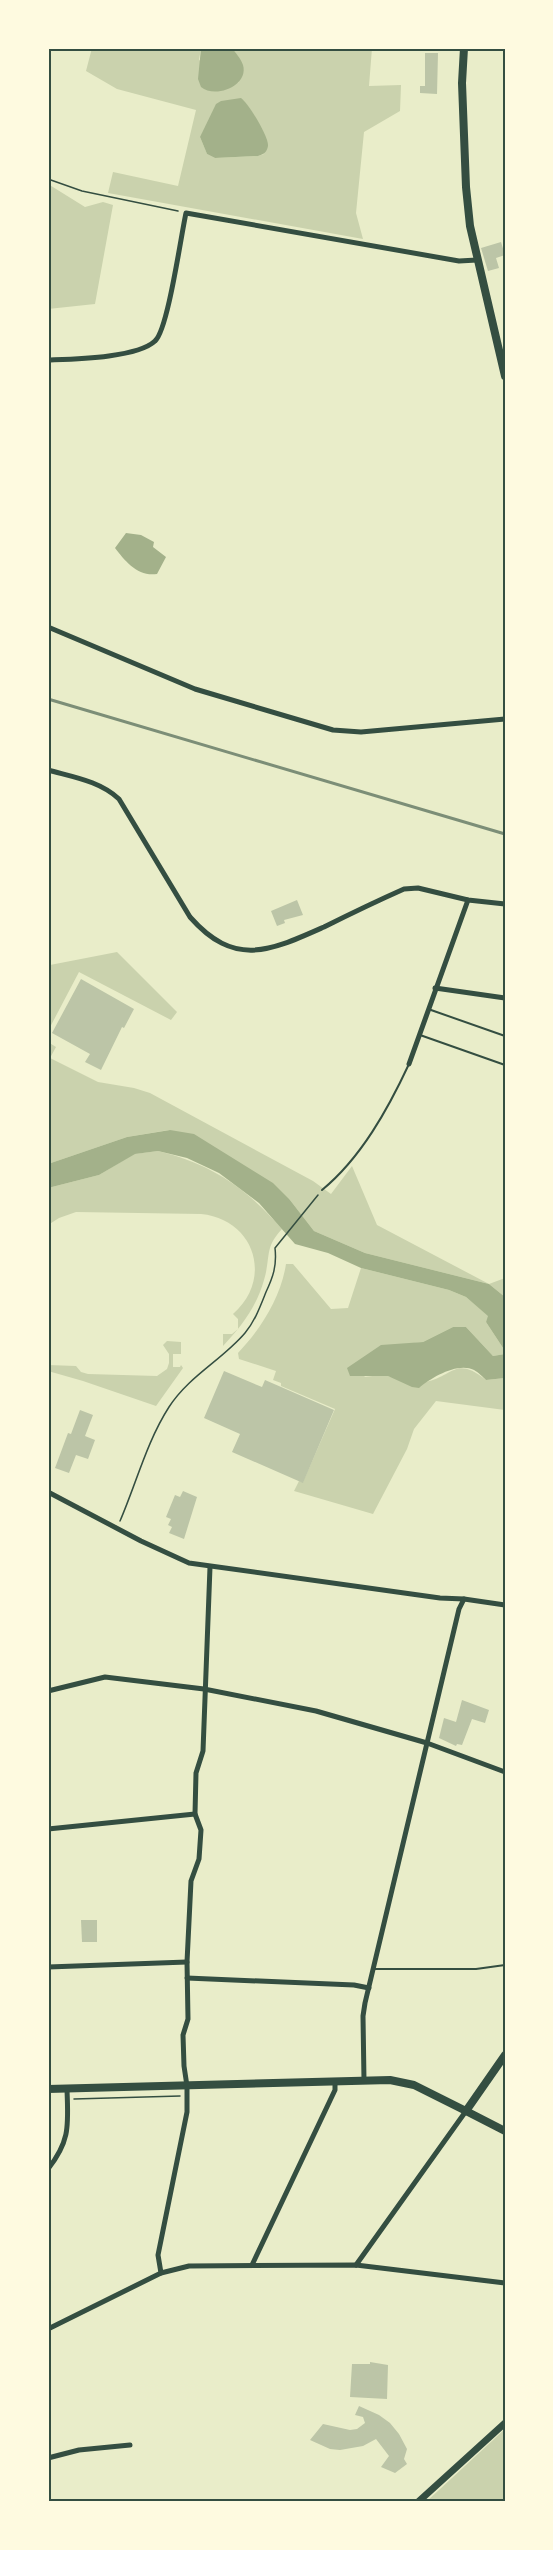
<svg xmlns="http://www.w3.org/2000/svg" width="553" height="2550" viewBox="0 0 553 2550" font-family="'Asap Condensed',sans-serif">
<rect width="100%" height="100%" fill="#e9edc9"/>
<!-- green -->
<g fill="#cad2ad" fill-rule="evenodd">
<path d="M92,48h109l-2,12 39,23c8,-15 4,-22 -6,-35h140l-3,38 32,-1 -1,26 -36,21 -8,81 7,26 -255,-46 5,-21 65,14 18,-76 -79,-21 -31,-18zM200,137l64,17 -6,2 -43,2 -8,-4z"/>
<path d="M48,184l37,23 18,-5 10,3 -18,99 -47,5z"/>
<path d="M117,952l60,60 -6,8 -92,-48 -31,59v-68l2,2z"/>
<path d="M48,1042l8,5 -6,11 48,24 36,6 16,5 163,88 18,13 21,-28 25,59 112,59 16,-6v19l-16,-13 -124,-31 -51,-22 -24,-31 -121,-70 -42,7 -79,27z"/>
<path d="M158,1151c54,13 88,37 124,78 -18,19 -11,28 -18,51 -7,26 -23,47 -41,66v-12h9l6,-5v-10l-5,-5c41,-36 21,-95 -32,-100l-125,-2 -17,6 -11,7v-37l51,-13 35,-21z"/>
<path d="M286,1264h7l38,45 17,-1 13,-40 88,22 17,7 23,19 -3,6 19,29v3l-12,2 -27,-29h-13l-30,15 -18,2 -41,33c8,-1 16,-2 24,-1 12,2 24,8 37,6 28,-5 30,-27 61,-2l19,-2v32l-69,-9 -22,28 -7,20 -34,65 -79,-23 5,-10 4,1 32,-73 -54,-23v-3l-8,-3 3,-9 -37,-12 -1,-6c23,-24 43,-56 48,-89z"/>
<path d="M167,1341l14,1v12h-8v13h7l1,-2 2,3 -27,38 -73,-25 -35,-10v-6l28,1 5,6 7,2 69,2 10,-7 2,-6v-9l-6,-9z"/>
<path d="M505,2429v73h-80h1z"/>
</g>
<!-- water -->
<g fill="#a3b18a">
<path d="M201,48h31c4,5 9,11 11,17 6,21 -28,34 -42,22l-3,-8z"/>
<path d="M241,98c8,6 28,39 27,48 -1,6 -4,8 -10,10l-43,2 -8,-4 -7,-17 16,-33 5,-3z"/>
<path d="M126,533l15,2 13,7 -1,5 13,10 -9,17c-19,3 -32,-13 -42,-26z"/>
<path d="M170,1130l24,4 79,49 17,17 24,31 51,22 124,31 16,13v54l-19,-29 2,-6 -22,-19 -17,-7 -88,-22 -33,-15 -33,-9 -36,-41 -40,-30 -32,-15 -29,-7 -23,3 -36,21 -51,13v-24l79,-27z"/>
<path d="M453,1327h13l27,29 12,-2v24l-19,2c-3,-3 -8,-8 -12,-10 -16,-8 -42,7 -55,18l-7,-1 -24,-11h-38l-3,-8 34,-23 42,-3z"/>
</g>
<!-- building -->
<g fill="#bcc5a7">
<path d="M425,53h13l-1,41 -17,-1v-7h5z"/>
<path d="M501,242l4,13 -9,3 3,10 -11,3 -7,-23z"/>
<path d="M297,900l6,15 -19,5 1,3 -8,3 -6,-15z"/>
<path d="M81,979l53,30 -10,19 -2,-1 -21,43 -16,-8 5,-8 -38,-21z"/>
<path d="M224,1371l38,16 3,-7 69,30 -31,73 -71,-31 8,-18 -36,-16z"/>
<path d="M80,1410l13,5 -8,21 10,4 -7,19 -12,-4 -7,18 -14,-5 13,-35 3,1z"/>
<path d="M183,1491l14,6 -13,42 -15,-6 3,-6 -4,-2 3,-6 -5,-2 9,-22 5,2z"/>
<path d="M462,1700l27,10 -4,13 -13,-4 -10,26 -5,-1 -1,2 -17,-8 5,-20 12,4z"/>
<path d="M81,1920h16v22h-15z"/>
<path d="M370,2362l18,3 -1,34 -37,-2 2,-33h18z"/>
<path d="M359,2406l20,9 11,8 9,11 8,15 -3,10 3,5 -12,9 -14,-6 8,-11 -13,-17 -13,7 -23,4 -10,-1 -20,-9 13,-16 27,6 7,-1 8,-6 -2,-6 -8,-2z"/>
</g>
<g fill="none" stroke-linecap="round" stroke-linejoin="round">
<!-- path -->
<g stroke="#344e41" stroke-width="1.5">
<path d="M48,179l34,12 96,20"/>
<path d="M120,1521c16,-37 27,-80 49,-114 20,-31 53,-47 76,-74 10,-12 15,-26 21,-41 7,-15 11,-26 9,-44l43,-53"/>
<path d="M74,2099l106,-3"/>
</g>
<!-- service -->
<g stroke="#344e41" stroke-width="2">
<path d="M431,1010l74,26"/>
<path d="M420,1035l85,30"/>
<path d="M322,1190c39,-32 66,-81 87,-126"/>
<path d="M373,1969h103l29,-4"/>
</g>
<!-- minor -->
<g stroke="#344e41" stroke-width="5">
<path d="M48,360c25,-1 89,-2 107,-19 13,-11 26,-106 31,-128l273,48 18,-1"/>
<path d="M48,627l147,62 138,41 28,2 144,-13"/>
<path d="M48,770c25,7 52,11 71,29l71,118c45,51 80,34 134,10 26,-13 53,-26 80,-38l14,-1 50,12 37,4"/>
<path d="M435,988l70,10"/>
<path d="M409,1064l59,-164"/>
<path d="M48,1492l93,49 48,22 251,35 24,1 41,6"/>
<path d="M48,1691l57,-14 99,12 112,22 111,32 78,29"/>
<path d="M48,1829l147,-15"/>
<path d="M48,1967l139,-5"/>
<path d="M187,1978l167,7 15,3"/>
<path d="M364,2080l-1,-64 2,-13 94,-394 5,-10"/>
<path d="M48,2169c23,-29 20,-45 19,-80"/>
<path d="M252,2265l83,-175v-9"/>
<path d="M356,2265l110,-154"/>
<path d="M161,2273l-3,-18 29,-143v-26l-3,-20 -1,-31 5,-16 -1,-57 4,-81 8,-22 2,-29 -6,-16 1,-41 7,-22 7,-184"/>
<path d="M48,2329l113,-56 28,-7 167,-1 149,18"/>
<path d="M48,2458l31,-8 51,-5"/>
</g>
<!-- tertiary -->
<path stroke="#344e41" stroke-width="7" d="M418,2502l87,-79"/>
<!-- secondary -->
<path stroke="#344e41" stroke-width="8" d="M48,2089l342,-9 24,5 52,26"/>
<!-- primary -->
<g stroke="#344e41" stroke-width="8">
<path d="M464,48l-2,35 4,104 4,39 35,150"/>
<path d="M505,2055l-39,56 39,20"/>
</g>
<!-- rail -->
<path stroke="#7c8e77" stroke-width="3" d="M48,699l457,135"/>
</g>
<!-- border -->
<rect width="553" height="2550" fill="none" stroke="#fefae0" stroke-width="99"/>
<rect x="50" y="50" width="454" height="2450" fill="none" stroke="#344e41" stroke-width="2"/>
</svg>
